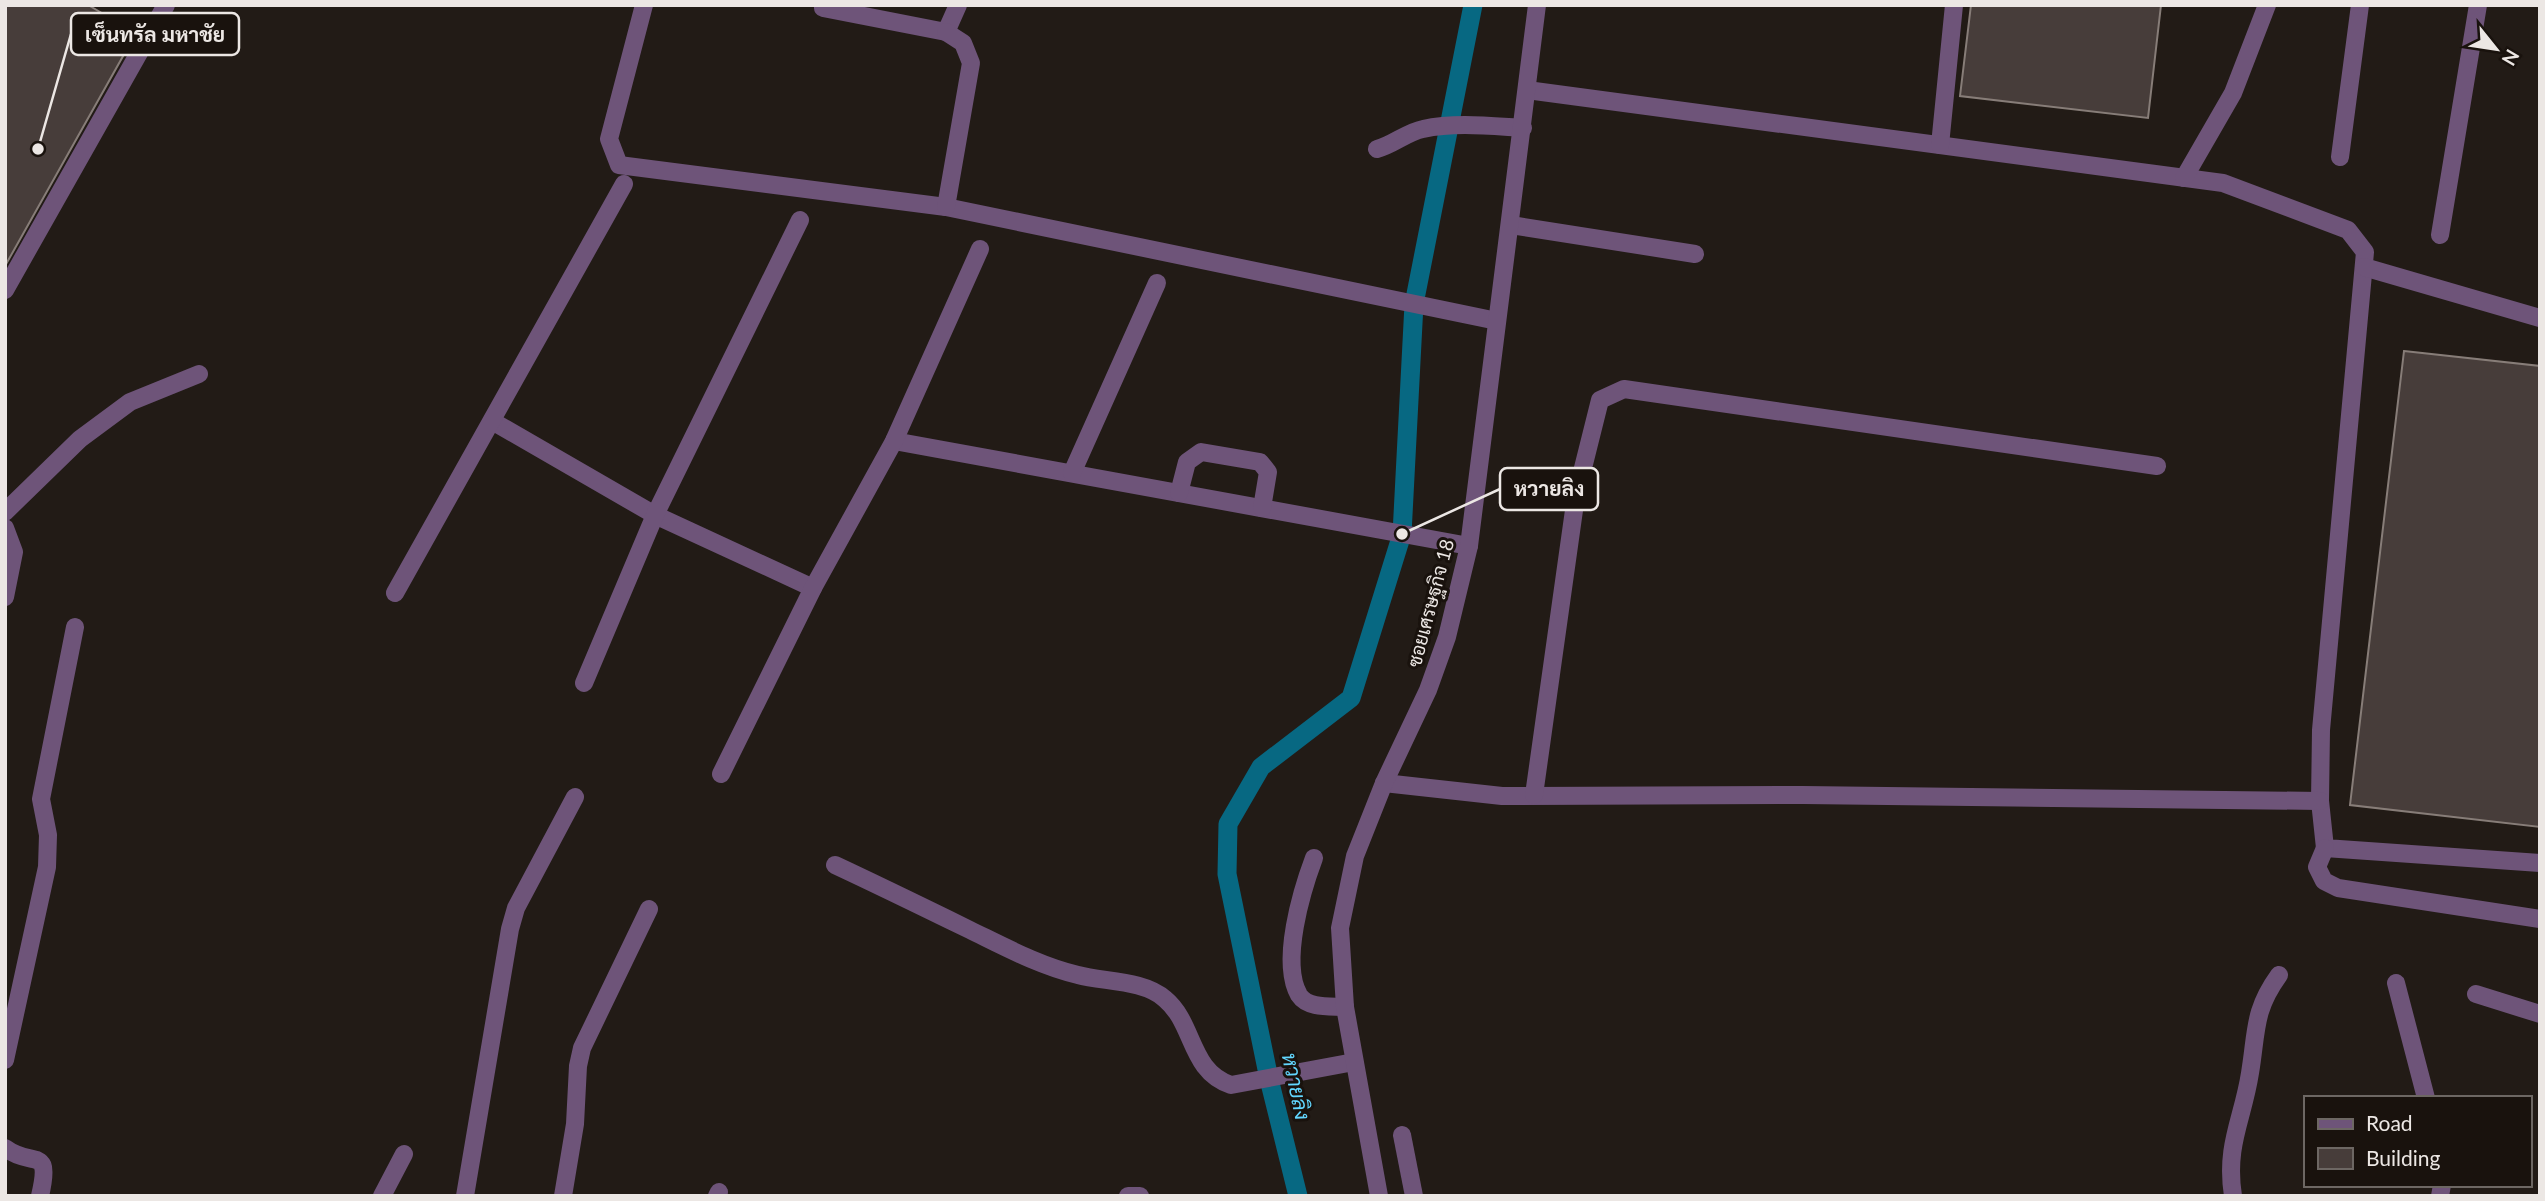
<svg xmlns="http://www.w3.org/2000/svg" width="2545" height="1201" viewBox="0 0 2545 1201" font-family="Lato,Sarabun,sans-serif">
<rect width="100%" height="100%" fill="#221b16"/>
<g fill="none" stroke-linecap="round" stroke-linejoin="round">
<!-- canal -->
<path stroke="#076882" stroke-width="19" d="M1298,1196l-29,-117 -42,-205 1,-50 33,-57 90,-69 51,-164 12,-230 59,-299"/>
</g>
<!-- building -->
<g fill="#473d3a" stroke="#877d78" stroke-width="2">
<path d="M5,5h83l48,28 -131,233z"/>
<path d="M1971,5h190l-13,113 -188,-22z"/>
<path d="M2404,351l136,15v461l-190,-22z"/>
</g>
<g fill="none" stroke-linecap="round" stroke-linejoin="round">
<!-- minor -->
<g stroke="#6e5479" stroke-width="18">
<path d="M644,5l-35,134 10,26 327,42 551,114"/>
<path d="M823,8l123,24 12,-27"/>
<path d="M1527,90l696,93 125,47 17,22 -44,478 -1,71 5,47 215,15"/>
<path d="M1940,145l14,-140"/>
<path d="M1377,149c16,-4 30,-17 46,-20 32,-7 67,-3 100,-1"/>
<path d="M2340,157l20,-152"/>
<path d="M2184,178l49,-85 34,-88"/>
<path d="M946,207l25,-144 -8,-20 -17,-11"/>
<path d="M1511,225l184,29"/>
<path d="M2440,235l38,-230"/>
<path d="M2364,267l176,51"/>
<path d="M5,290l161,-285"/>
<path d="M492,421l163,94 158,73"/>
<path d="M894,441l575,105"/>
<path d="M1072,473l85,-190"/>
<path d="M1179,493l8,-31 14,-10 59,10 8,10 -6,36"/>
<path d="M5,512l75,-73 50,-37 69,-28"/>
<path d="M5,528l9,24 -9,45"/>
<path d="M395,593l229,-409"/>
<path d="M584,683l71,-168 145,-295"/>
<path d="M721,774l92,-186 81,-147 86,-192"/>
<path d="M1384,783l118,13 301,-1 517,6"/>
<path d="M1534,795l42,-299 24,-96 24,-11 533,77"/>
<path d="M2325,848l-8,19 7,14 14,7 202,31"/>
<path d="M1314,858c-12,32 -34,104 -15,137 9,14 32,11 46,12"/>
<path d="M835,865c45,21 90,43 135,65 35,17 70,36 108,45 26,7 66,5 87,24 30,25 24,72 66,86l123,-23"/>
<path d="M2396,983l30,115"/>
<path d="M2476,994l64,20"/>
<path d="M5,1060l42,-193 1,-32 -7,-36 34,-172"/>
<path d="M1402,1135l12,61"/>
<path d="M5,1148c28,21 47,-4 35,48"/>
<path d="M382,1196l22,-42"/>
<path d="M465,1196l45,-267 6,-21 59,-111"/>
<path d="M563,1196l12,-72 3,-58 4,-18 67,-139"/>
<path d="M717,1196l2,-4"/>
<path d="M1128,1196h12"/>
<path d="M1379,1196l-34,-189 -5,-79 15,-72 29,-73 44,-93 19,-53 22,-91 68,-541"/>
<path d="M2233,1196c-8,-51 10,-77 17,-123 7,-42 3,-62 29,-98"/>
<path d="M2440,1196l2,-11"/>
</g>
</g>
<g text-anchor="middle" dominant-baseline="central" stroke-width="6" stroke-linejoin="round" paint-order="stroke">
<!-- street labels -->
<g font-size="19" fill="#ece7e4" stroke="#19120d">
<text transform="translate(1430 603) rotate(-75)">ซอยเศรษฐกิจ 18</text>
</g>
<!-- water labels -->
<g font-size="21" font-style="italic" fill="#62d6fe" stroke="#19120d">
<text transform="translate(1297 1086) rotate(78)">หวายลิง</text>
</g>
</g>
<!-- callouts -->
<path fill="none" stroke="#ece7e4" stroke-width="2.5" d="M38 149L71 34M1402 534L1500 489"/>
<g fill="#ece7e4" stroke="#19120d" stroke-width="2.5">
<circle cx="38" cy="149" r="7"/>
<circle cx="1402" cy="534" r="7"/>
</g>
<g fill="#19120d" stroke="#ece7e4" stroke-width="2.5">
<rect x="71" y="13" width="168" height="42" rx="7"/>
<rect x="1500" y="468" width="98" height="42" rx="7"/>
</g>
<g font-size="21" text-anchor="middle" font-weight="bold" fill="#ece7e4">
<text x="155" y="42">เซ็นทรัล มหาชัย</text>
<text x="1549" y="496">หวายลิง</text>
</g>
<!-- border -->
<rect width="2545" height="1201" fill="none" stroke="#ece7e4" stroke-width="14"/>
<!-- legend -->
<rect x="2304" y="1096" width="228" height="91" fill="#19120d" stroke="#6d6763" stroke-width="2"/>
<rect x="2318" y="1119" width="35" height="10" fill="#6e5479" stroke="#6d6763" stroke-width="2"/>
<text x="2366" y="1131" font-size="21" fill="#ece7e4">Road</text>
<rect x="2318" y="1148" width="35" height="21" fill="#473d3a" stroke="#6d6763" stroke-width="2"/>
<text x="2366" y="1166" font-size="21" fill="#ece7e4">Building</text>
<!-- north arrow -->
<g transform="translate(2496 49) rotate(120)" stroke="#19120d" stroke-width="5" paint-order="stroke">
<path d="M0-5L12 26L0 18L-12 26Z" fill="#ece7e4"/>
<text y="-10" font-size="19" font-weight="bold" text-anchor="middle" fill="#ece7e4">N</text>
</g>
</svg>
